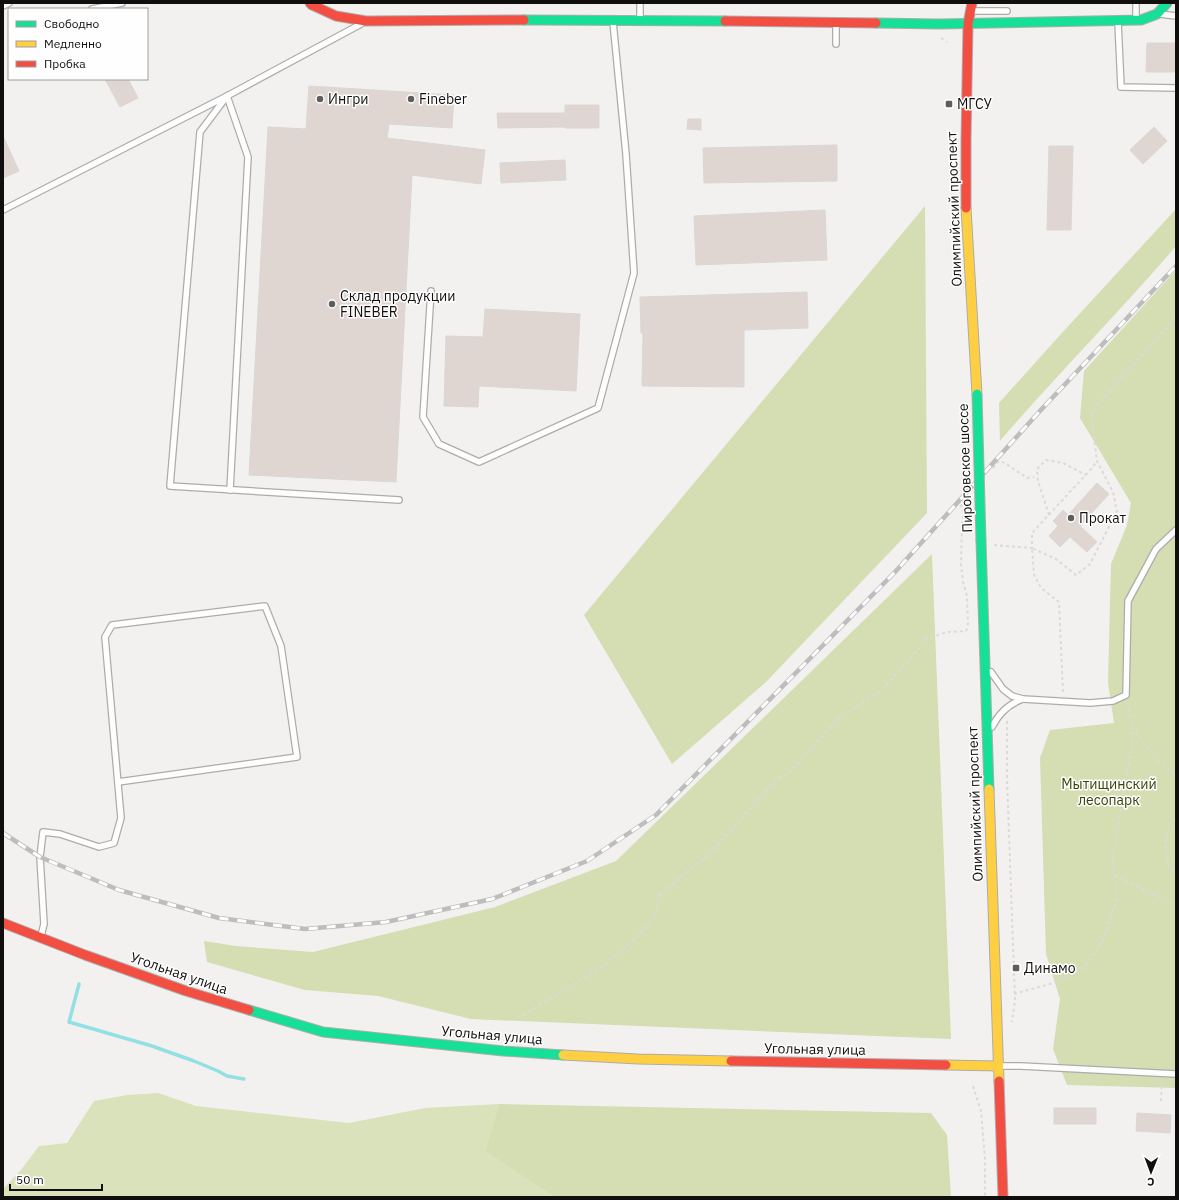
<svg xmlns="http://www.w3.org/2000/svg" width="1179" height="1200" viewBox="0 0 1179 1200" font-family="'IBM Plex Sans',sans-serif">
<rect width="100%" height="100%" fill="#f3f1ef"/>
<!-- green -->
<path fill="#dae2bb" d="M158,1093l38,13 153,17 76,-15 74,-4 -12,47 67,46h-551v-8l18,-19 18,-24 28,-3 27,-42 33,-6z"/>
<!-- forest -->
<g fill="#d5ddb2">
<path d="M925,206l2,307 -161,169 -94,82 -88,-149z"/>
<path d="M1176,209v37c-57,67 -119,128 -176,195l-1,-38 62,-69z"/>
<path d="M1176,270v818l-109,-3 -14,-36 7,-50 -14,-45 -6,-196 10,-28 64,-7 -6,-40 3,-119 16,-39 4,-22 -51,-85 4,-47z"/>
<path d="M932,554l19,485 -480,-20 -93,-23 -73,-6 -98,-28 -3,-21 32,5 77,6 182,-45 121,-46z"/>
<path d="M499,1104l432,9 16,22 4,62h-397l-68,-46z"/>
</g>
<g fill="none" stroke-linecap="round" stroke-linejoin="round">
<!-- stream -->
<path stroke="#92e0e3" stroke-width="3.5" d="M79,984l-10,38 83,24 42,15 24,10 9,5 17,3"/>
</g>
<!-- building -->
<g fill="#dfd6d1" stroke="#d9d7d6">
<path d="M1147,43h29v29h-30z"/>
<path d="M105,79h23l10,19 -18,9z"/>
<path d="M309,86l145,9 -2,33 -63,-4 -2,14 98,12 -4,34 -69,-9 -16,307 -147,-7 19,-348 38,2z"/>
<path d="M565,105h34v23h-34v-1l-67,1 -1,-15h68z"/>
<path d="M688,119h13v11l-14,-1z"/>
<path d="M1154,127l13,14 -24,23 -13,-14z"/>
<path d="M3,136l16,35 -16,7z"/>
<path d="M837,145v36l-133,2 -1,-35z"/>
<path d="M1049,146h24l-2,84h-24z"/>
<path d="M565,160l1,20 -65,3 -1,-20z"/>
<path d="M825,210l2,50 -131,5 -2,-49z"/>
<path d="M807,292l1,36 -64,2v57l-102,-1 1,-53h-2l-1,-36z"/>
<path d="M485,309l95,5 -4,77 -97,-5 -1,21 -34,-1 2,-70 37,1z"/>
<path d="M1097,483l12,11 -29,32 17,16 -10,10 -17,-15 -10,10 -11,-11 9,-10 -5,-5 10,-11 5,5z"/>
<rect x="1054" y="1108" width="42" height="16"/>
<path d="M1137,1113l34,2 -1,18 -34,-2z"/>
</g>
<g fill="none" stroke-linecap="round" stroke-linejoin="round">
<defs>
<g id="lane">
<path d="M640,3v16"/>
<path d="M1136,3v17"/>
<path d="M3,6l6,-3"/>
<path d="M92,9l30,-6"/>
<path d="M971,11h36"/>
<path d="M1160,14l16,2"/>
<path d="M1118,22l3,65 55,1"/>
<path d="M361,24l-134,72 -27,36 -30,354 229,14"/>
<path d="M836,44v-20"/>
<path d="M3,210l224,-114 21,61 -18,333"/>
<path d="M431,291l-8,126 16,27 40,18 119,-54 36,-135 -8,-119 -13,-132"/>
<path d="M991,672l12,17 9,7 11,3 67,4 23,-2 13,-6 2,-94 28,-52 20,-19"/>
<path d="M992,727c7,-14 16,-23 31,-28"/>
<path d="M41,936l3,-12 -4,-67 3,-25 17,2 39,13 15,-4 7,-25 -16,-181 7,-12 153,-19 16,40 16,111 -179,25"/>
<path d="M1001,1066h20l155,8"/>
</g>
<g id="fast">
<path d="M524,20l201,1"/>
<path d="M876,23l63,1 202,-4 16,-6 10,-11"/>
<path d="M981,541l8,248"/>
<path d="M249,1010l74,22 180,19 60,4"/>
</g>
<g id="slow">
<path d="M966,208l11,186"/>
<path d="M989,789l10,292"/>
<path d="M563,1055l75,4 93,2"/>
<path d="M946,1065l52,1"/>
</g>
<g id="jam">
<path d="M310,3l2,2 24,11 30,5 158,-1"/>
<path d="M725,21l151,2"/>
<path d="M966,208v-68l2,-116 4,-21"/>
<path d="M3,923l82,32 101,36 63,19"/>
<path d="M731,1061l215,4"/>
<path d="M999,1081l4,116"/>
</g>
</defs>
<!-- lane casing -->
<use href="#lane" stroke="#aeacab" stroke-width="8"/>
<!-- fast casing -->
<use href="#fast" stroke="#aeacab" stroke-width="11"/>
<!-- slow casing -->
<use href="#slow" stroke="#aeacab" stroke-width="11"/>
<!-- jam casing -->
<use href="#jam" stroke="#aeacab" stroke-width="11"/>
<!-- path -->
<g stroke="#dadada" stroke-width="2" stroke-dasharray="3 3" stroke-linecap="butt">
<path d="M941,38l6,4"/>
<path d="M993,468l6,-7 6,2 22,15 7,-1"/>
<path d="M1049,515l-11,-34 -1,-12 9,-9 17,3 23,12"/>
<path d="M994,545l38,3v-15l60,-65 5,-7"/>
<path d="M1063,692l-4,-90 -18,-14 -7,-13 -2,-27 24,11 20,16 14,-11 27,-53 -4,-19 -16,-31 -3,-23 -2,-27 84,-94"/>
<path d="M1007,721v57l8,222 -3,22"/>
<path d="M1132,727c13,18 26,36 44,48"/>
<path d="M1176,819l-7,6 -4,18 4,23 7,7"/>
<path d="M1115,876l52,25 9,3"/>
<path d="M1014,994l43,-12 27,-14 20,-29 13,-40 -4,-42 20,-118 -3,-26 -3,-8"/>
<path d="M518,1018l84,-51 27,-23 25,-26 6,-23 24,-21 27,-21 64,-72 17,-11 49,-54 37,-23 28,-29 20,-25 21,-7 19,-1 2,-5 -1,-30 -4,-14 -2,-17 1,-40 2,-12 -3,-7 5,-6"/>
<path d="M973,1086l8,25 4,48v38"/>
<path d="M1161,1101l1,-20"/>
</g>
<!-- lane -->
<use href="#lane" stroke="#fdfdfd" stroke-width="5.5"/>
<!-- fast -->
<use href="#fast" stroke="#16e098" stroke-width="9"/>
<!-- slow -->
<use href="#slow" stroke="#ffcf43" stroke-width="9"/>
<!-- jam -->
<use href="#jam" stroke="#f24e42" stroke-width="9"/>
<defs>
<path id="rail" d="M3,833l37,24 79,33 100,28 86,11 81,-7 106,-23 95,-38 69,-46 239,-243 144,-160 137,-146"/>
</defs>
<!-- rail casing -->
<use href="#rail" stroke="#bdbdbd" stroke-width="4.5"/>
<!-- rail -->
<use href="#rail" stroke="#fffefe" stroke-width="3" stroke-dasharray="9" stroke-linecap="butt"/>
<defs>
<path id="fast-bridge" d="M977,394l4,147"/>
</defs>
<!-- fast-bridge casing -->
<use href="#fast-bridge" stroke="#aeacab" stroke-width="11" stroke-linecap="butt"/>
<!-- fast-bridge -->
<use href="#fast-bridge" stroke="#16e098" stroke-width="9"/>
</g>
<!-- markers -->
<g fill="#5f5e5d" stroke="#fffefe" stroke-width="1.5">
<circle cx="320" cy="99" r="4"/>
<circle cx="411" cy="99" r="4"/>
<rect x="945" y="100" width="8" height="8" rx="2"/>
<circle cx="332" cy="304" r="4"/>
<circle cx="1071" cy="518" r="4"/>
<rect x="1012" y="964" width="8" height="8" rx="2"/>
</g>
<g text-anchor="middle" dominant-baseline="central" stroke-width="3" stroke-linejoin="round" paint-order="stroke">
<!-- poi labels -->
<g font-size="14" fill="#100f0e" stroke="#fffefe" text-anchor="start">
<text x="328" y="99">Ингри</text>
<text x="419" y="99">Fineber</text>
<text x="957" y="104">МГСУ</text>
<text x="340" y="296">Склад продукции<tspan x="340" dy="16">FINEBER</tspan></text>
<text x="1079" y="518">Прокат</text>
<text x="1024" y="968">Динамо</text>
</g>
<!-- street labels -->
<g font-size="14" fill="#100f0e" stroke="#fffefe">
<text transform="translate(954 209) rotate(-92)">Олимпийский проспект</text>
<text transform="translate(965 468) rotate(-92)">Пироговское шоссе</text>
<text transform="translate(975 804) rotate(-92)">Олимпийский проспект</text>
<text transform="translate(179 973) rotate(19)">Угольная улица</text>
<text transform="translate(492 1035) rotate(5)">Угольная улица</text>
<text transform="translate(815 1049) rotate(1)">Угольная улица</text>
</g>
<!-- park labels -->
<g font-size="14" fill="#394206" stroke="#fffefe">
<text x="1109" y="784">Мытищинский<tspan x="1109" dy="16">лесопарк</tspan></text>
</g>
</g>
<!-- border -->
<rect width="1179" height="1200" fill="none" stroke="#100f0e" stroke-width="8"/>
<!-- legend -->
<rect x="8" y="8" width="140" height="72" fill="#fffefe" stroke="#9f9e9e"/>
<rect x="16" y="21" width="20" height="6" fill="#16e098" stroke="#9f9e9e"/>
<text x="44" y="28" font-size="12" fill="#100f0e">Свободно</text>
<rect x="16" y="41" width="20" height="6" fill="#ffcf43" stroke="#9f9e9e"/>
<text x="44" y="48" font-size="12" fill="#100f0e">Медленно</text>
<rect x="16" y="61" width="20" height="6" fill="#f24e42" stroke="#9f9e9e"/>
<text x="44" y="68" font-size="12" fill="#100f0e">Пробка</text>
<!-- north arrow -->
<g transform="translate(1151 1172) rotate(181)" stroke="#fffefe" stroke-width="3" paint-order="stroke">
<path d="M0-3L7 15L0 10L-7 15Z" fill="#100f0e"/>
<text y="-6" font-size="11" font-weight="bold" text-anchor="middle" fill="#100f0e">С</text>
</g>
<!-- scale -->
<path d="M10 1184v6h92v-6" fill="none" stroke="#100f0e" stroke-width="2"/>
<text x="16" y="1184" font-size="12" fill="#100f0e" stroke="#fffefe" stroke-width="3" paint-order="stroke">50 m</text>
</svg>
